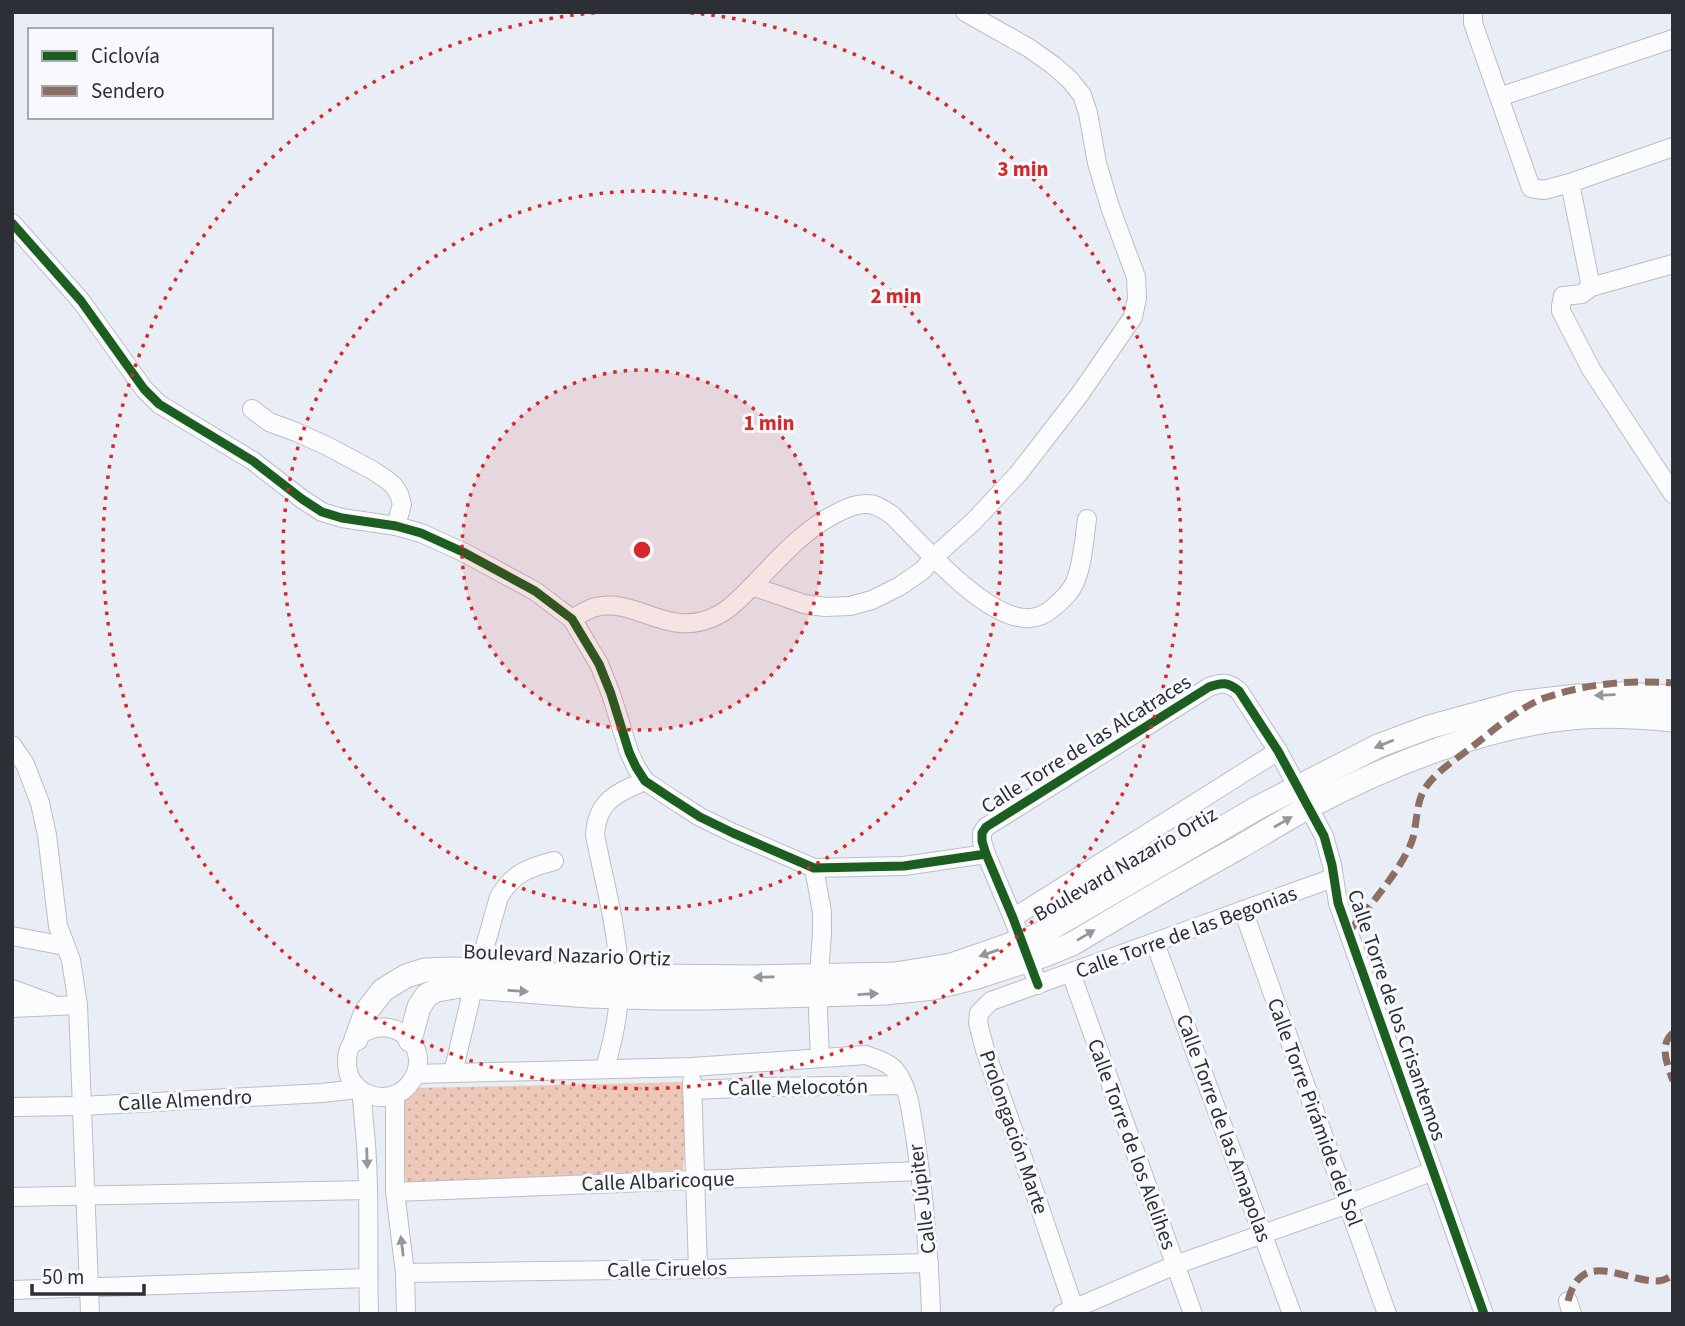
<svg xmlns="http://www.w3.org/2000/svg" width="1685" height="1326" viewBox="0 0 1685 1326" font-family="'Source Sans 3',sans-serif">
<defs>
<pattern id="park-dots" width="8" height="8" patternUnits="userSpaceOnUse" patternTransform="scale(1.75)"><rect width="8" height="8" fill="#edc7b7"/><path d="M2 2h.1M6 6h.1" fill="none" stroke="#cbab9e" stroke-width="1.8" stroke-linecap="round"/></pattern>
</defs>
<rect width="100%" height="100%" fill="#e9eef6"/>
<!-- park -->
<path fill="url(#park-dots)" d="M688,1082l-5,88 -277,14 -6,-79 15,-17z"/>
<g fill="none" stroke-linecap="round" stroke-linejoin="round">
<defs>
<g id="minor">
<path d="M1473,12v11l58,165 13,2 26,-7 103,-36"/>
<path d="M1499,97l174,-58"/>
<path d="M1570,183l21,104"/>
<path d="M12,223l69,78 63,88 15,15 94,57 49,38 20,13 20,6 54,8 25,7 42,19 72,39 37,28 27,45 12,30 18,58 7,15 9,14 21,14 34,22 33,16 81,35 90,-2 82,-12"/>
<path d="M1673,264l-82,23 -9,7 -19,2 -2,10v5l30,58 82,125"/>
<path d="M252,409l17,13 27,10 31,14 45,24 15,10 7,6 5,8 3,10 -6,22"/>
<path d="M752,586l52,18 21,3 25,-1 22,-6 28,-14 23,-16 11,-13 39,-35 45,-48 62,-80 53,-77 4,-19 -1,-21 -26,-70 -13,-44 -9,-50 -6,-18 -12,-15 -17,-15 -24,-17 -64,-36"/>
<path d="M572,619c7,-4 15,-10 24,-12 42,-10 74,35 124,7 14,-8 25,-21 36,-32 24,-25 50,-54 81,-69 9,-5 20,-10 31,-9 9,0 16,6 24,11 30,30 91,101 133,103 11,1 21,-4 29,-11 8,-7 17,-15 21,-25 8,-19 9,-42 12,-63"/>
<path d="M12,745l13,19 15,39 7,32 11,91 13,34 7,45 12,309"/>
<path d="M814,868l8,44v21l-2,27 -2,53 2,44"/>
<path d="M1243,910l144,404"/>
<path d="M1013,918l265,-167"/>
<path d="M12,936l53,10"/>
<path d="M1155,943l137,371"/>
<path d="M1071,973l122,341"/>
<path d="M1038,985l-25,-67 -27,-64 -4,-13v-8l4,-6 223,-140c13,-5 19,-5 30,4l39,60 46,85 8,29 6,38 146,411"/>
<path d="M12,989l38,14"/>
<path d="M12,1008l66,-3"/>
<path d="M605,1068c9,-30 16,-63 14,-95 -2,-47 -15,-92 -24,-138 2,-34 21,-42 50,-54"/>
<path d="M453,1073l20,-85 26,-91c14,-24 29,-29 55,-36"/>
<path d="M416,1074l276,-7 174,-12c10,4 22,7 29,15 15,19 16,44 20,66 9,59 14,118 16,178"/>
<path d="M692,1081l6,188"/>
<path d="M360,1090c45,28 81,-35 40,-58 -19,-11 -46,-1 -52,20 -2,11 -1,22 5,31 1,0 7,7 7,8 3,7 3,23 4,31 7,64 3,128 5,192"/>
<path d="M692,1090l70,-3 141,-2"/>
<path d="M395,1095v97l10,81 1,41"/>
<path d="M12,1107l70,-1 240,-13 27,-3 5,-7"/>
<path d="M395,1192l525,-21"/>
<path d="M12,1197l356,-7"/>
<path d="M405,1273l293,-4 231,-6"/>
<path d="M12,1290l356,-12"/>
<path d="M1568,1301l4,13"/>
<path d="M1062,1314l113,-49 173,-61 85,-33"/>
<path d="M1076,1314l-61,-179 -30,-85 -7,-27 1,-10 12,-12 342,-123"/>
</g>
<g id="major">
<path d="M356,1039l10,-27 17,-22 23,-14 19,-6 29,-1 102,6 200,2 139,-3 56,-9 90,-31 216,-126 121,-62 51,-19 87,-24 61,-7 45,-2 51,3"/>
<path d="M410,1040l9,-33 8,-12 10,-5 23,-4 129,10 69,2h48l179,-5 48,-5 44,-11 71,-23 24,-10c55,-33 110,-65 166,-96 23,-13 45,-27 69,-40 80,-43 184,-85 276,-91 30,-2 60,0 90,3"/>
</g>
</defs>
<!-- minor casing -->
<use href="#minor" stroke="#babec4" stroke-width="20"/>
<!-- major casing -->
<use href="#major" stroke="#babec4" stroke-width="25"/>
<!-- minor -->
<use href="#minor" stroke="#fcfcfe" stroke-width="18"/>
<!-- major -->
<use href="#major" stroke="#fcfcfe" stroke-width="23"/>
<!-- quiet -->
<g stroke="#8d6e63" stroke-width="7" stroke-dasharray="14 7" stroke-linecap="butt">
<path d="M1348,933c20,-26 52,-61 64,-92 5,-15 4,-38 12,-51 11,-18 31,-30 48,-43 20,-16 41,-34 65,-46 6,-3 13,-5 20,-7 37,-11 77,-14 116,-11"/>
<path d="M1673,1033c-15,12 -5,33 0,48"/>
<path d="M1568,1301c13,-53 55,-20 89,-20 6,0 11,-3 16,-6"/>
</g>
<defs>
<g id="cycleway">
<path d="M12,223l69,78 63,88 15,15 94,57 49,38 20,13 20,6 54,8 25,7 42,19 72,39 37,28 27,45 12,30 18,58 7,15 9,14 21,14 34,22 33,16 81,35 90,-2 82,-12"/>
<path d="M1038,985l-25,-67 -27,-64 -4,-13v-8l4,-6 223,-140c13,-5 19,-5 30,4l39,60 46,85 8,29 6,38 146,411"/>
</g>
</defs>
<!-- cycleway casing -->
<use href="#cycleway" stroke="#f8f9fc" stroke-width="13"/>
<!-- cycleway -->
<use href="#cycleway" stroke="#1b5e20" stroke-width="9"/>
</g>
<!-- one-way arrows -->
<defs><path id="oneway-solid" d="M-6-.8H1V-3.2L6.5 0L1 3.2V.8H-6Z" transform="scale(1.75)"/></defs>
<g fill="#94969a">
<use href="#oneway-solid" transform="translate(1605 695) rotate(178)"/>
<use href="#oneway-solid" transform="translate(1384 744) rotate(158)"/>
<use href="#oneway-solid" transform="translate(1283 822) rotate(-30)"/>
<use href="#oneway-solid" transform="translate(1086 935) rotate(-31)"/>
<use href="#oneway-solid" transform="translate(989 953) rotate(161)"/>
<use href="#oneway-solid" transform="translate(764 977) rotate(179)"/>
<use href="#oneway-solid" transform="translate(518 991) rotate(4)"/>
<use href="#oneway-solid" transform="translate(868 994) rotate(-3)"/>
<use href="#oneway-solid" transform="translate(367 1158) rotate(88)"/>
<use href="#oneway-solid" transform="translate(402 1246) rotate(-97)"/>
</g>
<!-- distance rings -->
<circle cx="642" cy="550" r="180" fill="#d62828" fill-opacity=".12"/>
<g fill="none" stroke="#d62828" stroke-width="3.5" stroke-dasharray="3.5 7">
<circle cx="642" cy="550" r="180"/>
<circle cx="642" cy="550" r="359"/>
<path d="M680 12A539 539 0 1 1 604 12"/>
</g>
<g text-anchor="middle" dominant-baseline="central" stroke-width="6" stroke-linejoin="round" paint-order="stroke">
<!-- street labels -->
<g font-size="21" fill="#2c2f35" stroke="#f8f9fc">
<text transform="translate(1086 744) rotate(-32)">Calle Torre de las Alcatraces</text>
<text transform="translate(1125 864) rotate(-30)">Boulevard Nazario Ortiz</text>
<text transform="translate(1186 932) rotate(-20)">Calle Torre de las Begonias</text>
<text transform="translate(567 955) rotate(2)">Boulevard Nazario Ortiz</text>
<text transform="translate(1397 1015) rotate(71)">Calle Torre de los Crisantemos</text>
<text transform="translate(798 1087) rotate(-1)">Calle Melocotón</text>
<text transform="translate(185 1100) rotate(-3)">Calle Almendro</text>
<text transform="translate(1315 1112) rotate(70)">Calle Torre Pirámide del Sol</text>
<text transform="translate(1224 1128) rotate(70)">Calle Torre de las Amapolas</text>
<text transform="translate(1014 1132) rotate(71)">Prolongación Marte</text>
<text transform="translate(1132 1144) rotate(70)">Calle Torre de los Alelihes</text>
<text transform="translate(658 1181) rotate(-2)">Calle Albaricoque</text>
<text transform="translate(922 1199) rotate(-97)">Calle Júpiter</text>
<text transform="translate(667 1269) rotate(-1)">Calle Ciruelos</text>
</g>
</g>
<circle cx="642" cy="550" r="10" fill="#d62828" stroke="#f8f9fc" stroke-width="3.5"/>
<g font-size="21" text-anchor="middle" font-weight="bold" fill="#d62828" stroke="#f8f9fc" stroke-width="6" stroke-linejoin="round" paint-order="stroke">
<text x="1023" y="176">3 min</text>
<text x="896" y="303">2 min</text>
<text x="769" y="430">1 min</text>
</g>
<!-- border -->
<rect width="1685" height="1326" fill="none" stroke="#2c2f35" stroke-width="28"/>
<!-- legend -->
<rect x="28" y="28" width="245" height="91" fill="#f8f9fc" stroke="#a6a8ac" stroke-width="2"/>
<rect x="42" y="51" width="35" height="10" fill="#1b5e20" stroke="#a6a8ac" stroke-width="2"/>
<text x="91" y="63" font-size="21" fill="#2c2f35">Ciclovía</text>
<rect x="42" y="86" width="35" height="10" fill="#8d6e63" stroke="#a6a8ac" stroke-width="2"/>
<text x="91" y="98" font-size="21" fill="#2c2f35">Sendero</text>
<!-- scale -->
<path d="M32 1284v10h112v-10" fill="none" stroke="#2c2f35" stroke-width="3.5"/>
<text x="42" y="1284" font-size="21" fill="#2c2f35" stroke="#f8f9fc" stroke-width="5" paint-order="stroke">50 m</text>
</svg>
